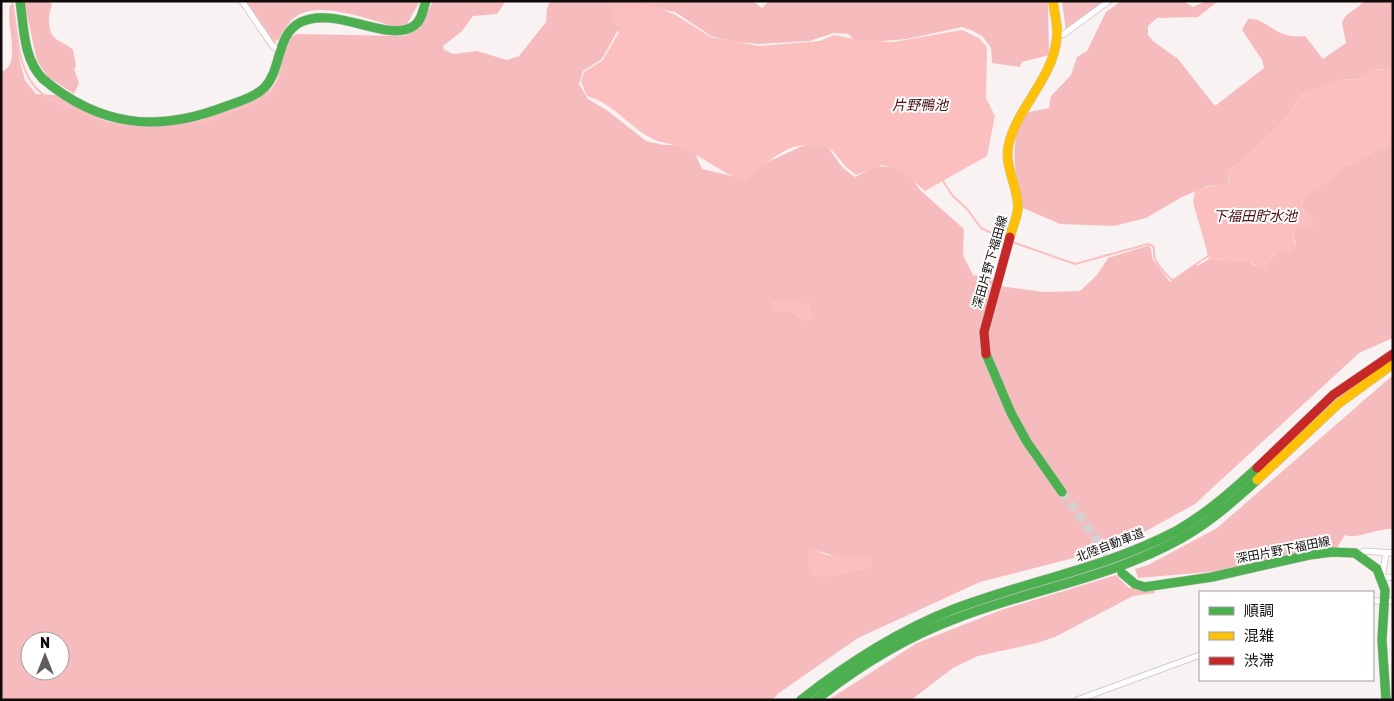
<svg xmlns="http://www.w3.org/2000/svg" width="1394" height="701" viewBox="0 0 1394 701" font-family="Rubik,'Noto Sans JP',sans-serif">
<rect width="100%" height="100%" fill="#f9f2f2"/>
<!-- forest -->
<g fill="#f6bcbd" fill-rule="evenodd">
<path d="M24,1h25l3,4c-4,9 -5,27 4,34 6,4 12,6 17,11l3,16 -2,3 5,14 -5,11 -27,-18 -10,-15z"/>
<path d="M246,1h174l-13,23 -11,3c-25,-7 -72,-25 -96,-13 -11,6 -16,16 -22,27l-6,-3z"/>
<path d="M433,1h73l-9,13 -24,2 -11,15 -19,15 1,4 10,4 23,-3 30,9 12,-4 27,-34 1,-13 3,-8h203l9,7 7,-7h279l1,54 -27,7 -2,5 -28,-4 -1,-15 -8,-11 -10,-6 -11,-4 -55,12 -49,4 -10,-9 -14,-1 -25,8 -50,3 -23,-2 -25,-6 -36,-24 -34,-7 -20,20 -19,34 -19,12 -4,13 9,15 20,12 38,30 18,4h20l9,4 9,20 34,8 64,-30 12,-4 15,3 16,22 12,9 21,-11 29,2 15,22 44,39 -1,26 10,20 20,4 6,7 45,6 36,-1 17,-16 11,-17 42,-13 3,15 17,22 23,-16 6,-1 10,-6 40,2 5,5 9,2 16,-19h6l4,3 7,-8 -3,-10 3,-7h10l5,-10 -9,-9 1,-12 26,-16 12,-12 47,-24 5,-5v199l-34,15 -164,151 -78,43 -137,35 -122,56 -79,55 -7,7h-771v-628c5,-2 9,-6 10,-11 4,-14 -4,-38 -1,-56h2l8,57 5,18 11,14 20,1 51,27 23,3 69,-4 58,-23 14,-9 7,-10 9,-38 9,-7 109,2 15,-8zM776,302l36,2 -4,5 4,8 -9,4 -10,-9 -21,-9zM816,550l55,18c-8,2 -17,1 -24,3 -21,6 -17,6 -38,-4l1,-6zM30,641h30v30h-30z"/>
<path d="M1062,1h43l-39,30z"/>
<path d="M1121,1h62l10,6 13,-6 11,1 -19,15 -41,1 -9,8v9l5,6 25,18 37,47 49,-38 -2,-8 -20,-30 6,-11c20,-2 26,21 57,17l18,23 23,-16 -4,-20c3,-11 15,-13 22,-22h29v69l-20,-1 -13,10 -20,1 -17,8 -21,6 -18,27 -45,43 -10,6 -1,14 -20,2 -26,11 -36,21 -32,8 -54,-2 -37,-16c-8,-36 -15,-60 1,-95l25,-5 2,-12 20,-21 6,-18 10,-6 19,-39z"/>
<path d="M1393,375v154c-18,-1 -36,11 -48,6l-9,14 -116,22 -82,7 -3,-9 13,-4 69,-37z"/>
<path d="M1116,575l13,13 25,1 1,4 -22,3 -78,41 -18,6 -59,13 -25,12 -42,32h-83l89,-57 84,-33z"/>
</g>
<!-- water -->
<g fill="#fbbfc0">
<path d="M628,1l28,6 18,7 37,23 48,9 61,-5 14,-6 31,6 28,1 69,-12 17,8 8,9 -1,51 9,18 -8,40 -62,35 -25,-22 -19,-4 -25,10 -11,-9 -13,-16c-42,-16 -58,9 -88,32 -22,-10 -42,-25 -64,-35 -9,-4 -20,-4 -29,-9 -23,-12 -38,-35 -64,-42l-6,-14 3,-10 19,-12 16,-28 -7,-15 1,-10z"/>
<path d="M1373,69l20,1v69l-3,4 -49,25 -9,10 -29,18 -1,12 9,9 3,7 -2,3h-16l-3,7 3,14 -2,4 -15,-3 -16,19 -4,1 -10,-8 -40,-2 -16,-57 2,-11 16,-5 18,-3 -1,-12 11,-7 45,-43 18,-27 21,-6 17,-8 20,-1z"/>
<path d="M776,302l37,1 -5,6 4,9 -3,3h-6l-10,-9 -20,-2 -1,-7z"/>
<path d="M816,550l11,5 43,2 2,2 -1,10c-8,1 -16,0 -24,2 -10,3 -28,10 -38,3v-23z"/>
</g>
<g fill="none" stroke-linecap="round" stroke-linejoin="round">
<!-- stream -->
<g stroke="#fbbfc0" stroke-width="2">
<path d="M12,1c6,29 4,69 27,90 10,10 25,14 38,19 17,8 32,15 51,15"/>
<path d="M247,1l28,41"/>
<path d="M608,1l5,7"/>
<path d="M170,125l40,-5 53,-21 12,-11 7,-20"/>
<path d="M943,181l9,14 16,15 13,18 26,12"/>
<path d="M1012,242l63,22 73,-20 5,2c2,4 0,8 2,12 1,5 13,20 18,22l35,-24"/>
</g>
<!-- secondary-tunnel -->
<path stroke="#d6d0d0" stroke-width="9" stroke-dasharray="9 4.5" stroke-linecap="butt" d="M1062,492l53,72"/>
<defs>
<g id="street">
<path d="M242,1l30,44 8,6"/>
<path d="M1057,35l7,-1 45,-33"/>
<path d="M1386,553l-4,25 11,-1"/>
<path d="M1359,555l5,-4 29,2"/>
<path d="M1373,601h20"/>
<path d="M1077,700l123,-45"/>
</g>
<g id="fast">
<path d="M20,1c4,26 3,58 23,78 56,47 113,54 181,28 13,-5 30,-9 41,-20 17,-18 11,-53 36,-65 36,-17 89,23 114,3 7,-5 8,-16 11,-24"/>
<path d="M986,354l25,59 16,29 35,50"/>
<path d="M1122,573l13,11 10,3 67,-10 97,-22 23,-3 23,1 22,16 8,21 -3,50 4,60"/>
<path d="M801,700c47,-37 97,-69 153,-91 73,-28 152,-41 222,-78 30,-17 56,-40 81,-63"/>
<path d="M816,700c44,-35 92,-64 144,-83 74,-28 153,-40 222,-79 28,-16 52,-37 75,-58"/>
</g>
<g id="slow">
<path d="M1010,237c2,-9 8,-21 8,-30 0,-21 -15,-42 -9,-64 10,-38 46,-67 48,-108 1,-11 -3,-23 -4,-34"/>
<path d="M1257,480l81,-76 55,-40"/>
</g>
<g id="jam">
<path d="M986,354l-2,-22 26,-95"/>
<path d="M1257,468l76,-73 60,-41"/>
</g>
</defs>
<!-- street casing -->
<use href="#street" stroke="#c6c1c1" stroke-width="7"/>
<!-- fast casing -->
<use href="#fast" stroke="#c6c1c1" stroke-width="10"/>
<!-- slow casing -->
<use href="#slow" stroke="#c6c1c1" stroke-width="10"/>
<!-- jam casing -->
<use href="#jam" stroke="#c6c1c1" stroke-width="10"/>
<!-- street -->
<use href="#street" stroke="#fefdfd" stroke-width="5.5"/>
<!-- fast -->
<use href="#fast" stroke="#4caf50" stroke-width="9"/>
<!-- slow -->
<use href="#slow" stroke="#ffc107" stroke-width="9"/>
<!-- jam -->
<use href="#jam" stroke="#c62828" stroke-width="9"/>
</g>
<g text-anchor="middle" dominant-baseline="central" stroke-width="4" stroke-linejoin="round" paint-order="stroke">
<!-- street labels -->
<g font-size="12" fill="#100c0c" stroke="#fff">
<text transform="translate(990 262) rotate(-74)">深田片野下福田線</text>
<text transform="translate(1110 545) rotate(-21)">北陸自動車道</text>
<text transform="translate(1283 550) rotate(-11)">深田片野下福田線</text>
</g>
<!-- water labels -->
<g font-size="14" font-style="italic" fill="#4e1017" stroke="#fff">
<text x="920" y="105">片野鴨池</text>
<text x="1255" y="216">下福田貯水池</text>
</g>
</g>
<!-- border -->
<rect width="1394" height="701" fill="none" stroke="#100c0c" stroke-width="5"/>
<!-- legend -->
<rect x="1199" y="591" width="175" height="90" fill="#ffffff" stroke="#9f9e9e"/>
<rect x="1209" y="607" width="25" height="8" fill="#4caf50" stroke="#9f9e9e"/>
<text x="1244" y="616" font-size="15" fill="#100c0c">順調</text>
<rect x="1209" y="632" width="25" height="8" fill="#ffc107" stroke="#9f9e9e"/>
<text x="1244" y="641" font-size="15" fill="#100c0c">混雑</text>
<rect x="1209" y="657" width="25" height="8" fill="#c62828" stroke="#9f9e9e"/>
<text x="1244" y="666" font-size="15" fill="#100c0c">渋滞</text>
<!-- north arrow -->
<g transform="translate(45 656)"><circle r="24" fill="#ffffff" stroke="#9f9e9e"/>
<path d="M0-4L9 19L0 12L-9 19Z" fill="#625c5c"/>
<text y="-8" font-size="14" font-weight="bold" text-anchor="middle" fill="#100c0c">N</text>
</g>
</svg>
